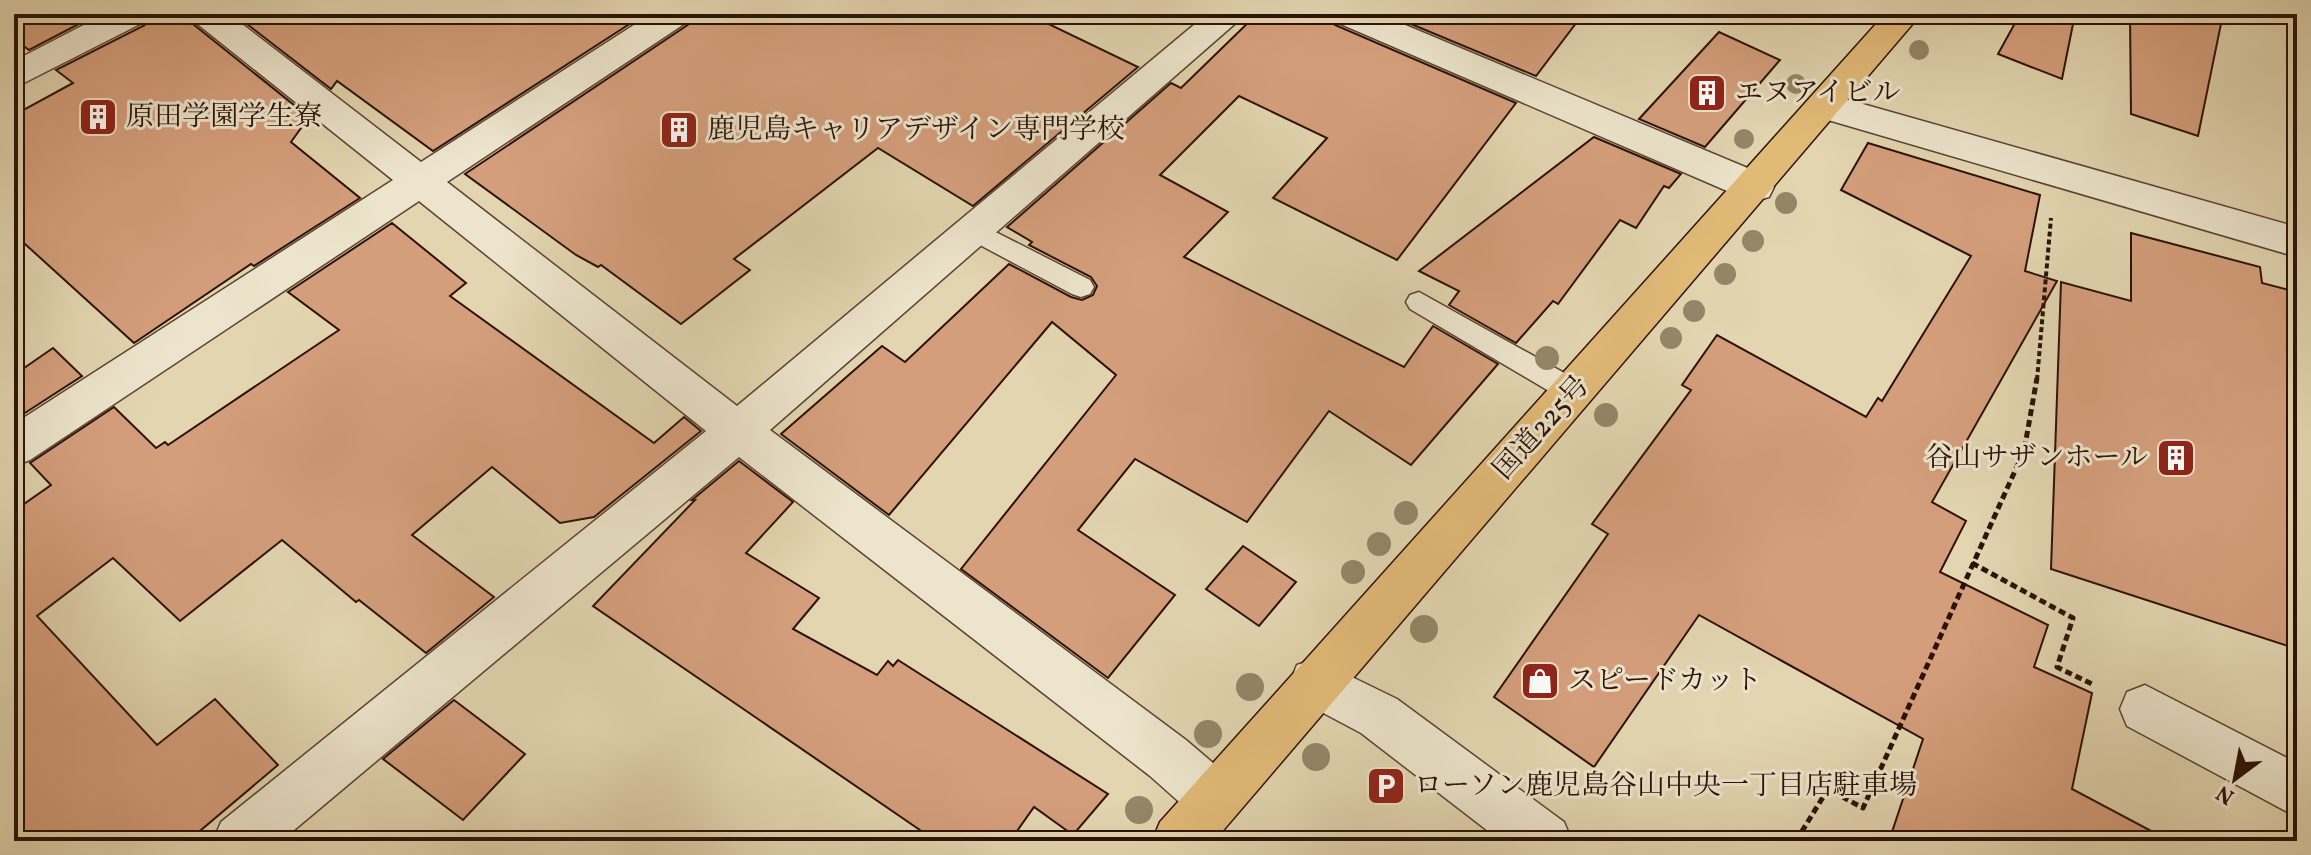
<svg xmlns="http://www.w3.org/2000/svg" width="2311" height="855" viewBox="0 0 2311 855" font-family="Vollkorn,'Noto Serif JP',serif">
<rect width="100%" height="100%" fill="#e2d5b0"/>
<filter id="stains"><feTurbulence type="fractalNoise" baseFrequency=".0025" numOctaves="4"/><feColorMatrix values="0 0 0 0 .2 0 0 0 0 .09 0 0 0 0 .02 0 0 0 .5 -.17"/></filter>
<radialGradient id="worn" r=".72"><stop offset=".6" stop-color="#630" stop-opacity="0"/><stop offset="1" stop-color="#630" stop-opacity=".3"/></radialGradient>
<!-- building -->
<g fill="#d49e7c" stroke="#2c1207" stroke-width="2">
<path d="M14,14h84l-69,36 -15,-11z"/>
<path d="M152,14h35l6,10 116,93 -18,25 69,56 -106,68 -3,-2 -117,79 -120,-109v-119l59,-32 -17,-13 89,-45z"/>
<path d="M234,14h411l-212,137 -96,-70 -6,8z"/>
<path d="M695,14h333l110,53 -165,139 -95,-58 -144,111 16,11 -69,54 -80,-59 -3,2 -22,-12 -111,-81 224,-150z"/>
<path d="M1257,14h71l7,11 181,78 -119,157 -124,-62 54,-60 -88,-42 -79,79 68,37 -44,45 220,110 29,-41 65,38 -87,101 -82,-54 -82,111 -112,-63 -57,71 97,65 -67,83 -147,-109 155,-194 -64,-53 -163,193 -108,-81 101,-88 23,16 104,-98 62,33 11,3 11,-5 4,-9 -6,-9 -62,-32 3,-3 -25,-15 164,-144 10,5z"/>
<path d="M1387,14h196l-47,62z"/>
<path d="M2020,14h55l-13,65 -64,-25z"/>
<path d="M2130,14h93l-25,122 -67,-22z"/>
<path d="M1719,32l61,28 -75,87 -66,-28z"/>
<path d="M1594,137l87,37 -12,14 -5,-2 -28,42 -16,-8 -62,84 -5,-3 -37,42 -67,-38 10,-14 -40,-20z"/>
<path d="M1868,143l172,52 -15,76 32,10 -125,221 34,19 -26,51 108,53 -14,42 58,26 -20,96 98,52h-281l34,-102 -224,-124 -105,152 -100,-70 114,-163 -16,-10 99,-134 -9,-5 35,-50 149,82 12,-19 4,3 89,-145 -130,-66z"/>
<path d="M392,223l74,60 -16,13 204,147 30,-26 17,14 -107,86 -34,6 -68,-56 -80,68 82,62 -68,56 -67,-53 -3,2 -74,-62 -102,81 -67,-63 -76,58 120,129 58,-46 63,66 -90,76h-174v-330l37,-26 -21,-22 84,-56 42,41 9,-6 3,3 171,-115 -51,-38z"/>
<path d="M2131,233l129,34 2,16 35,9v357l-246,-80 10,-287 70,19z"/>
<path d="M53,348l29,28 -68,44v-45z"/>
<path d="M739,461l54,41 -47,51 73,45 -26,31 84,46 11,-14 5,5 5,-6 210,134 -35,41 -39,-28 -24,34h-74l-343,-235 102,-106h-3z"/>
<path d="M1243,546l53,36 -37,44 -53,-37z"/>
<path d="M454,700l71,54 -62,66 -80,-61z"/>
</g>
<g fill="none" stroke-linecap="round" stroke-linejoin="round">
<defs>
<g id="service">
<path d="M974,221l116,59 4,7 -4,7 -9,3 -9,-3 -107,-57 -4,-7 4,-7z"/>
<path d="M1419,292l165,92 4,8 -4,8 -10,3 -10,-3 -154,-91 -4,-7 4,-7z"/>
</g>
<g id="minor">
<path d="M105,14h44l-5,8 -130,66v-27z"/>
<path d="M190,14h39l192,148 230,-148h41l-5,8 -240,160 290,224 470,-392h39l-476,416 416,310 47,40 7,18 -7,18 -19,8 -19,-8 -45,-40 -411,-319 -458,384h-68l8,-19 485,-391 -287,-230 -389,259 -16,6v-42l379,-244 -198,-158z"/>
<path d="M1331,14h48l390,163 5,10 -5,10 -14,4 -14,-4 -405,-175z"/>
<path d="M1315,659l82,40 167,123 8,19h-71l-140,-108 -64,-34 -7,-17 7,-17z"/>
<path d="M2145,685l152,78v54l-170,-91 -7,-17 7,-17z"/>
</g>
<path id="tertiary" d="M1824,93l473,134v30l-486,-142 -5,-9 5,-9z"/>
<path id="trunk" d="M1885,14h36l-707,827h-62l8,-19z"/>
</defs>
<!-- service casing -->
<use href="#service" stroke="#5a4331" stroke-width="3"/>
<!-- minor casing -->
<use href="#minor" stroke="#5a4331" stroke-width="3"/>
<!-- tertiary casing -->
<use href="#tertiary" stroke="#5a4331" stroke-width="3"/>
<!-- trunk casing -->
<use href="#trunk" stroke="#2c1207" stroke-width="3"/>
<!-- path-far1 -->
<path stroke="#2c1207" stroke-width="4" stroke-dasharray="5 3" stroke-linecap="butt" d="M2037,380l14,-162"/>
<!-- path -->
<g stroke="#2c1207" stroke-width="5" stroke-dasharray="7 4" stroke-linecap="butt">
<path d="M1972,563l101,55 -16,49 37,18"/>
<path d="M1796,841l32,-52 35,19 161,-357 13,-73"/>
</g>
<!-- service -->
<use href="#service" fill="#ece4cc" fill-rule="evenodd"/>
<!-- minor -->
<use href="#minor" fill="#ece4cc" fill-rule="evenodd"/>
<!-- tertiary -->
<use href="#tertiary" fill="#ece4cc" fill-rule="evenodd"/>
<!-- trunk -->
<use href="#trunk" fill="#e1ba78" fill-rule="evenodd"/>
</g>
<!-- trees -->
<g fill="#948668">
<circle cx="1919" cy="50" r="10"/>
<circle cx="1796" cy="84" r="10"/>
<circle cx="1744" cy="139" r="10"/>
<circle cx="1786" cy="203" r="11"/>
<circle cx="1753" cy="241" r="11"/>
<circle cx="1725" cy="274" r="11"/>
<circle cx="1694" cy="311" r="11"/>
<circle cx="1671" cy="338" r="11"/>
<circle cx="1547" cy="358" r="12"/>
<circle cx="1606" cy="415" r="12"/>
<circle cx="1406" cy="513" r="12"/>
<circle cx="1379" cy="544" r="12"/>
<circle cx="1353" cy="572" r="12"/>
<circle cx="1424" cy="629" r="14"/>
<circle cx="1250" cy="687" r="14"/>
<circle cx="1208" cy="734" r="14"/>
<circle cx="1316" cy="757" r="14"/>
<circle cx="1139" cy="810" r="14"/>
</g>
<!-- icons -->
<defs>
<symbol id="building-square" viewBox="-11 -11 22 22"><rect x="-9" y="-9" width="18" height="18" rx="4" fill="#8f2418" stroke="#ece4cc"/><path d="M-4-6H4V6H1V3H-1V6H-4ZM-2.5-4.3h1.7v1.8h-1.7ZM.8-4.3h1.7v1.8H.8ZM-2.5-1h1.7V.8h-1.7ZM.8-1h1.7V.8H.8Z" fill="#fff"/></symbol>
<symbol id="shop-square" viewBox="-11 -11 22 22"><rect x="-9" y="-9" width="18" height="18" rx="4" fill="#8f2418" stroke="#ece4cc"/><path d="M-5-2.5h2.3a2.7 3.5 0 0 1 5.4 0H5L5.5 6h-11ZM-1.5-2.5h3a1.5 2.3 0 0 0-3 0Z" fill="#fff"/></symbol>
<symbol id="parking-square" viewBox="-11 -11 22 22"><rect x="-9" y="-9" width="18" height="18" rx="4" fill="#8f2418" stroke="#ece4cc"/><path d="M-3.5-5.5H1a3.5 3.5 0 0 1 0 7H-1V5.5H-3.5ZM-1-3.4V-.6H.8a1.4 1.4 0 0 0 0-2.8Z" fill="#fff"/></symbol>
</defs>
<g fill-rule="evenodd">
<use href="#building-square" x="1685" y="71" width="44" height="44"/>
<use href="#building-square" x="76" y="95" width="44" height="44"/>
<use href="#building-square" x="657" y="108" width="44" height="44"/>
<use href="#building-square" x="2154" y="436" width="44" height="44"/>
<use href="#shop-square" x="1518" y="659" width="44" height="44"/>
<use href="#parking-square" x="1364" y="764" width="44" height="44"/>
</g>
<g text-anchor="middle" dominant-baseline="central" stroke-width="6" stroke-linejoin="round" paint-order="stroke">
<!-- poi labels -->
<g font-size="28" fill="#2c1207" stroke="#ece4cc" text-anchor="start">
<text x="1735" y="93">エヌアイビル</text>
<text x="126" y="117">原田学園学生寮</text>
<text x="707" y="130">鹿児島キャリアデザイン専門学校</text>
<text x="2148" y="458" text-anchor="end">谷山サザンホール</text>
<text x="1568" y="681">スピードカット</text>
<text x="1414" y="786">ローソン鹿児島谷山中央一丁目店駐車場</text>
</g>
<!-- street labels -->
<g font-size="28" fill="#2c1207" stroke="#ece4cc">
<text transform="translate(1542 428) rotate(-48)">国道225号</text>
</g>
</g>
<!-- margin -->
<rect width="2311" height="855" fill="none" stroke="#e2d5b0" stroke-width="48"/>
<rect x="16" y="16" width="2279" height="823" fill="none" stroke="#2c1207" stroke-width="4"/>
<rect x="24" y="24" width="2263" height="807" fill="none" stroke="#2c1207" stroke-width="2"/>
<!-- north arrow -->
<g transform="translate(2235 779) rotate(212)" stroke="#ece4cc" stroke-width="6" paint-order="stroke">
<path d="M0-6L14 30L0 20L-14 30Z" fill="#2c1207"/>
<text y="-12" font-size="22" font-weight="bold" text-anchor="middle" fill="#2c1207">N</text>
</g>
<rect width="100%" height="100%" filter="url(#stains)"/>
<rect width="100%" height="100%" fill="url(#worn)"/>
</svg>
